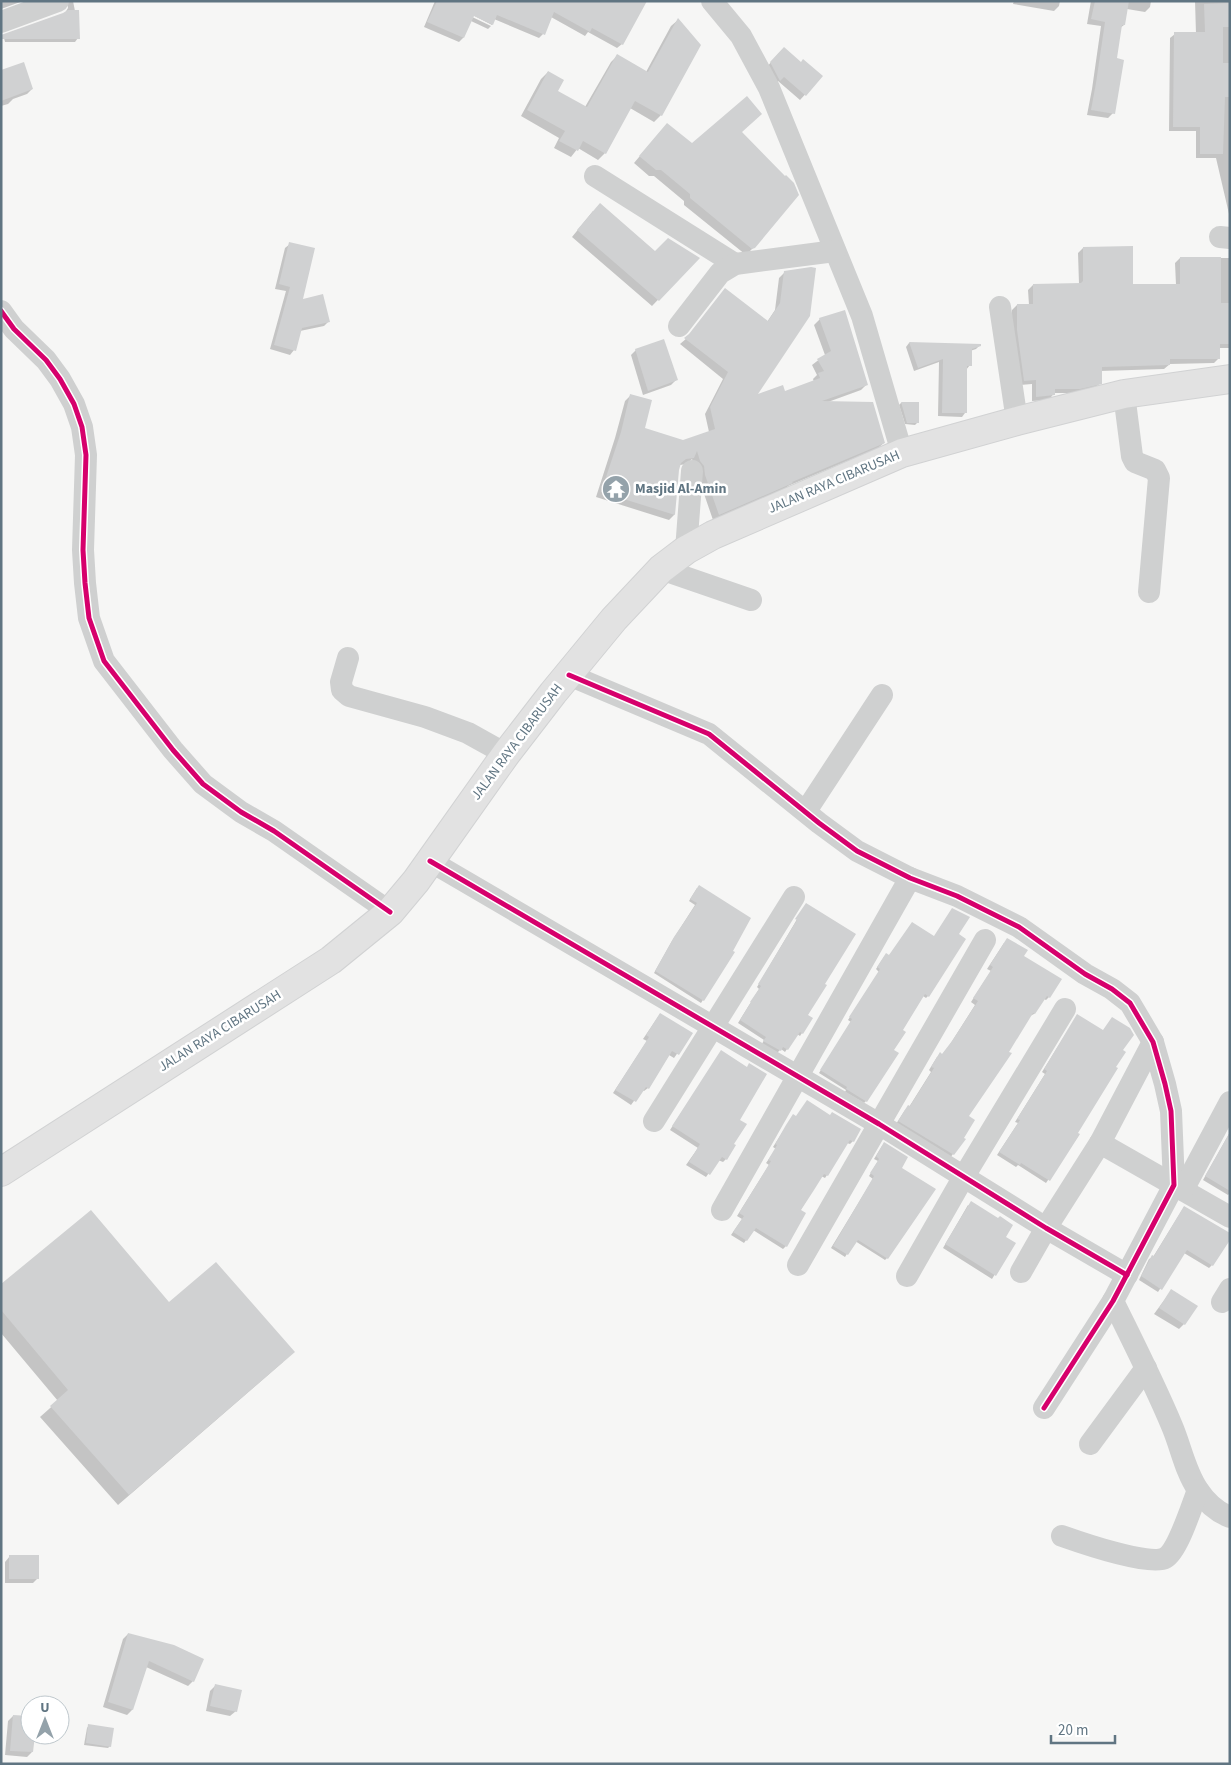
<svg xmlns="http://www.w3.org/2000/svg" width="1231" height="1765" viewBox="0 0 1231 1765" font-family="'Source Sans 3',sans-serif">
<rect width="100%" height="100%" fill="#f6f6f5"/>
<!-- shadow -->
<g fill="#0003">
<path d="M1,1h22l-22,8z"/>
<path d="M67,1h6l2,10 3,27 -3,4h-70l-1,-4 61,-25 3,-5z"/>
<path d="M435,1h94l114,5 -21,38 -5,4 -29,-16 -3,4 -34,-19 -8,17 -4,4 -45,-19 -2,6 -23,-12 -1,2 23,11 -3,3 -17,-8 -8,17 -4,4 -35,-15z"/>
<path d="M1014,1h46l-1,5 -5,5 -41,-7z"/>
<path d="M1091,1h60l-1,6 -5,5 -18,-3 -3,16 -4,3 -5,31 -2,54 -5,5 -21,-3 5,-26 9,-63 -14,-2z"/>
<path d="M1195,1h35l-1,213 -13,-56h-20v-27h-27l1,-93 5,-4h21z"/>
<path d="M678,20l-17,95 -7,7 -24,-14 -25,45 -7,7 -20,-12 -7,9 -17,-9 5,-10 -38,-22 20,-37 7,-7 9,20 28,15 26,-45 6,-6 29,16 25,-46z"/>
<path d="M779,53l22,10 21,13 -22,24 -22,-19 -3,4 -9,-17z"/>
<path d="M1,71l31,18 -5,5 -14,5 -5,5 -7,2z"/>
<path d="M661,131l31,14 49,-13 13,115 -8,8 -62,-50v-4l-30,-25h-5l-15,-13z"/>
<path d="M593,211l62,42 43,5 -46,48 -80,-69z"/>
<path d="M290,244l12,56 27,21 -5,5 -24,5 -6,19 -4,5 -20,-6 16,-58 -11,-2 10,-41z"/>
<path d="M1083,248l49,38 44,-1 -1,-22 5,-5h50v90h-11v10l-5,5 -44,1 -6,5 -64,2v12l-5,5 -21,5h-20l-5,7 -17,1v-17l-12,1 -8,-50v-25l5,-5h12l-1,-15 5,-5 46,-1 -1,-31z"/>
<path d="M811,269l-56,127 29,-4 30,-10 -1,-3 4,-4 -5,-10 13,-10 -11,-30 6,-6 47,65 -6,6 -33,12 56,41 -6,5 -90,38 -2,3 -73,31 -21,-61 -5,5 -7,1 -2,4 -4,46 -5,5 -73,-23 19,-59 10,-37 5,-5 13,33 40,12 26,-9 -4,-18 18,-35 -43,-35 7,-6 80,-16 8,-12 4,-32 6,-6z"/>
<path d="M909,343l71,2 -4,4 -6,2v14l-4,5 -1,43 -3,4 -24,-1 1,-54 -25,9 -8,-24z"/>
<path d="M636,350l40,30 -5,5 -28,10 -12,-40z"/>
<path d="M901,403l17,1v18l-3,3 -10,-1 -6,-19z"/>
<path d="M697,888l36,64 -32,51 -47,-30 18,-32 23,-36 -6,-4z"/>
<path d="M806,904l17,80 -16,32 -5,17 -2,3 -3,-2 -12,18 -4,-3 -4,4 -15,-9 2,-4 -26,-17 21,-34 -2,-2z"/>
<path d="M957,935l-29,61 -2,2 -3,-2 -22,34 -35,71 -2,2 -19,-11 1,-2 -27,-17 32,-51 -3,-2 31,-48 -3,-3 8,-12 50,-20z"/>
<path d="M1004,943l18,13 27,41 -3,3 -2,-1 -10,15 -4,2 -63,101 -5,21 2,1 -14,19 -54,-34 9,-14 4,-3 22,-35 -2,-2 8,-13 5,-2 7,-9 26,-41 -4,-3 20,-31 -4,-2z"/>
<path d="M660,1014l31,20 -17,24 -5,-3 -21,33 -4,3 -2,-1 -11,15 -18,-12 34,-52 -4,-2z"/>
<path d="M1077,1016l-1,117 3,2 -33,48 -28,-18 -2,2 -19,-12 21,-32 -3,-1 30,-48 -3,-2z"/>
<path d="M721,1052l11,92 2,2 -8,13 -3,3 -5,-2 -12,17 -20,-12 12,-17 -28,-18z"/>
<path d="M830,1116l30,13 -7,12 -3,3 -3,-1 -20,32 -2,3 -4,-2 -21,35 -4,19 -10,16 -3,3 -30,-19 -9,13 -13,-8 11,-16 -5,-3 32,-51 -3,-2 10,-14 -3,-2 18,-28z"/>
<path d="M1230,1132v61l-2,2 -25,-15z"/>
<path d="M882,1146l18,22 -13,90 -2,2 -30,-19 -10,16 -14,-9 42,-69 -4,-3 9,-15 -4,-2z"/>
<path d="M968,1205l36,32 10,6 -22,36 -49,-31z"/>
<path d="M1184,1207l28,58 -3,3 -25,-15 -26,39 -19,-12 10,-21 4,-2z"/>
<path d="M1,1286l168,18 114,58 -165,143 -78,-88 18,-16 -57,-68z"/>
<path d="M1171,1291l13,33 -5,5 -25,-15z"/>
<path d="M10,1556l28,22 -5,5h-28v-21z"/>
<path d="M128,1634l65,47 -5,5 -42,-19 -14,43 -5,5 -24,-8 20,-68z"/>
<path d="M215,1686l21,25 -6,5 -24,-5 4,-20z"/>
<path d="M13,1716l17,1v18h4l-2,17 -5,5 -22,-2 3,-34z"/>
<path d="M89,1725l21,21 -2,2 -24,-3 3,-17z"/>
</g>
<!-- building -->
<g fill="#d0d1d2">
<path d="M437,1h210l-24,44 -31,-17 -2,4 -36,-20 -9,23 -48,-20 -4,10 -19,-9 -10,22 -37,-16z"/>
<path d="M1095,1h34l-4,24h-3l-5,33 7,2 -9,54 -24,-4 5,-27 9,-61 -14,-3z"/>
<path d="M1230,3v24h-7v36h7v34h-5l-2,57h-23v-27h-27l1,-95h31l-1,-28z"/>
<path d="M68,10h11l1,29h-79v-4l62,-22z"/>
<path d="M678,18l23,27 -39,71 -27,-15 -29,53 -23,-13 -5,10 -19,-10 6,-10 -38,-21 21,-39 16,9 -6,11 29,16 30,-53 31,18z"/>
<path d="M784,47l17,15 2,-3 20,17 -17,20 -22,-19 -4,4 -10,-19z"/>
<path d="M24,62l9,27 -32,12v-31z"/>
<path d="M747,96l15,18 -20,18 43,44 1,-1 8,8 5,12 -44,53 -3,1 -62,-51v-4l-29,-24h-5l-17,-14 28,-33 25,20z"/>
<path d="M600,203l55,48 13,-13 32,20 -41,43 -82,-71z"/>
<path d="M289,242l26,6 -12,51 20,-5 7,28 -28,6 -6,23 -22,-6 16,-58 -11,-3z"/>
<path d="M1133,246v38h47v-27h41v46h9v41h-10v15h-50v6l-68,2v17l-22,5h-25v6l-19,2v-17l-12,1 -7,-51v-26h16v-20l48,-1 2,-2v-34z"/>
<path d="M811,267l5,1 -6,48 -52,78 25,-9 2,6 35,-13 -2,-5 6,-2 -7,-12 14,-8 -12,-33 26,-8 23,75 -46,16 51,1 12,41 -93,39 1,1 -74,32 -14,-40 -1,-9 -4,-5 -3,-10 -3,7 -8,1 -5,4 -2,7 -4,45 -74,-23 20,-60 9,-38 22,6 -7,28 38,12 32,-11 -5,-22 18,-35 -44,-34 5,-4 36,-46 43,33 12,-18 4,-32z"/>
<path d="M664,339l14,41 -30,11 -13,-42z"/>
<path d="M909,342l72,2v2l-9,3v17h-5v47h-25l1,-54 -25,9z"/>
<path d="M901,402h18v21h-12z"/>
<path d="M699,885l52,33 -18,33 2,1 -31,49 -49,-30 19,-34 23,-34 -7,-4z"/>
<path d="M806,903l50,31 -31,50 2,1 -19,30 5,3 -10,16 -3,-2 -12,18 -5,-3 -2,4 -18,-10 3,-4 -26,-17 11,-18h-1l11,-16 -3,-2 39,-64 -2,-1z"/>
<path d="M952,908l18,9 -11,17 7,5 -37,58 -4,-3 -22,36 3,2 -12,18 5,3 -32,49 -21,-13 1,-2 -27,-17 32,-51 -3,-2 31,-48 -3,-2 9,-14 3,2 23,-33 22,14z"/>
<path d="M1007,938l21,12 -4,6 38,23 -12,19 -3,-2 -12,18 -2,-1 -24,39 3,1 -43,63 6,4 -11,18 2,1 -12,16 -56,-34 10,-16 2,1 24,-38 -3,-1 9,-15 2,2 10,-13 26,-40 -5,-3 20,-31 -3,-2z"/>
<path d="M660,1013l33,20 -14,22 -7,-4 -23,38 -3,-2 -10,15 -21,-12 34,-53 -3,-2z"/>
<path d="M1077,1014l26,16 9,-13 18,11 4,7 -11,15 3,2 -10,15 2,1 -40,65 2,1 -30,47 -29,-18 -1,2 -21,-13 21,-32 -3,-1 30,-48 -3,-2z"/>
<path d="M721,1050l26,17 2,-4 18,11 -27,46 7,4 -13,20 2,1 -9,15 -5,-3 -12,18 -21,-13 11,-18 -28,-18z"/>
<path d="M807,1100l23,15 2,-3 29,17 -7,13 -4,-2 -22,36 -4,-2 -10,16 -13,20 5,3 -19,34 -31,-19 -9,13 -14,-9 11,-16 -5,-3 32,-52 -3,-1 9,-15 -2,-1 11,-19 7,-11 3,2z"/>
<path d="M1230,1132v59l-25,-15z"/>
<path d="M884,1142l24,15 -6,11 34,21 -48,70 -30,-19 -10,15 -15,-9 41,-70 -4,-3 9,-14 -3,-3z"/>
<path d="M971,1201l27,17 2,-2 13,9 -7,12 10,6 -20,33 -51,-32z"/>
<path d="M1184,1206l46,27v7l-17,26 -26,-16 -25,40 -21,-14 11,-21 2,1z"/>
<path d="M91,1210l78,92 47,-40 79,90 -166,143 -79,-89 18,-16 -67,-80v-26z"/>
<path d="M1171,1289l27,17 -13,19 -26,-17z"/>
<rect x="9" y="1555" width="30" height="24"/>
<path d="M128,1633l46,12 30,14 -10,23 -45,-21 -16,49 -25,-8z"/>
<path d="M215,1684l27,6 -5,22 -27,-6z"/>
<path d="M13,1715l17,1v19h5l-2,17 -23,-1z"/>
<path d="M88,1724l26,4 -3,19 -25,-4z"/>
</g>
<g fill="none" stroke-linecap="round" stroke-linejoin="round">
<defs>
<path id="primary" d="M1,1172l330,-212 59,-48 26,-31 90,-127 47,-61 61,-74 47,-50 25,-19 27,-15 189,-82 115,-32 107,-27 106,-15"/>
</defs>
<!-- primary casing -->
<use href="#primary" stroke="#d1d2d3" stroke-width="30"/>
<!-- minor -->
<g stroke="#cfd0d0" stroke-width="22">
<path d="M712,1l29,35 28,52 93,228 40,137"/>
<path d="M1,22l57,-21"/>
<path d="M595,176l140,88"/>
<path d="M1220,237l10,1"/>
<path d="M1000,307l17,114"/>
<path d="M1,311l13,18 32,31 14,19 14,25 8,23 4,28 -3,95 2,33 4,35 15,43 69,89 30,34 38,28 33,19 116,81"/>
<path d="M679,326l41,-53 15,-9 100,-13"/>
<path d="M1124,394l8,62 3,6 20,8 4,8 -10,114"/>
<path d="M686,550l6,-79"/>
<path d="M661,569l90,31"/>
<path d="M348,658l-7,24 1,8 7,6 76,21 43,16 38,21"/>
<path d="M569,675l140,59 110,89 38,28 53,27 47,18 62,31 66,47 27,15 18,14 23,39 12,42 6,27 3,74 -61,116 -69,107"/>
<path d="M806,811l76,-116"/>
<path d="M430,861l449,263 167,104 81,47"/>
<path d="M654,1121l140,-224"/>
<path d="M1100,1143l130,74"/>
<path d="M1183,1190l47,-88"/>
<path d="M722,1210l188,-332"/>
<path d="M798,1265l187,-325"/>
<path d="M1021,1272l25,-44 54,-85 53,-101"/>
<path d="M907,1276l56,-98 102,-169"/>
<path d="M1113,1301c20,41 41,82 59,125 9,21 13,45 26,64 8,12 19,22 32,27"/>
<path d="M1222,1302l8,-13"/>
<path d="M1090,1444l56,-76"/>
<path d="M1062,1536c17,6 89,31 103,22 13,-7 27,-53 33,-68"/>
</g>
<!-- primary -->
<use href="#primary" stroke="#e2e2e2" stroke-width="28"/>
<defs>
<g id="cycleway">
<path d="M1,311l13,18 32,31 14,19 14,25 8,23 4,28 -3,95 2,33 4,35 15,43 69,89 30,34 38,28 33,19 116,81"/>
<path d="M569,675l140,59 110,89 38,28 53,27 47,18 62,31 66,47 27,15 18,14 23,39 12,42 6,27 3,74 -61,116 -69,107"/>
<path d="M430,861l449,263 167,104 81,47"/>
</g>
</defs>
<!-- cycleway casing -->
<use href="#cycleway" stroke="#fff" stroke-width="8"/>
<!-- cycleway -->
<use href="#cycleway" stroke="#d6006c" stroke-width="5"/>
</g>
<!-- icons -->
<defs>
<symbol id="temple-disc" viewBox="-11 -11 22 22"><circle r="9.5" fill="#94a2aa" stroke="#fff"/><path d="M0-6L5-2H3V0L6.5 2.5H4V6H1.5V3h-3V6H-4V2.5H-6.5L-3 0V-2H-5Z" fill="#fff"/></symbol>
</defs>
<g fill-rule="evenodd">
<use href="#temple-disc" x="600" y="473" width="32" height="32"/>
</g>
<g text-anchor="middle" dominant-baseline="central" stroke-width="5" stroke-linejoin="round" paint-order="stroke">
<!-- street labels -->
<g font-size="14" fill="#607582" stroke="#fff">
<text transform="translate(834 482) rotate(-23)">JALAN RAYA CIBARUSAH</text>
<text transform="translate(517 742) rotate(-53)">JALAN RAYA CIBARUSAH</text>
<text transform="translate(220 1031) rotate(-32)">JALAN RAYA CIBARUSAH</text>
</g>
<!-- poi labels -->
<g font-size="14" font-weight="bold" fill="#607582" stroke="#fff" text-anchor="start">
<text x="635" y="489">Masjid Al-Amin</text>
</g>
</g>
<!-- border -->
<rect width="1231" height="1765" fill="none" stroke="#607582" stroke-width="5"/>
<!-- north arrow -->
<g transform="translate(45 1720)"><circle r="24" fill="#ffffff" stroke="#bfc8cd"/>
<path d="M0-4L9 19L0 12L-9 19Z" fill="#94a2aa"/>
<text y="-8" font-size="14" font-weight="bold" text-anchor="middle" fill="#607582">U</text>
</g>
<!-- scale -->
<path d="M1051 1735v8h64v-8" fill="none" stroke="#607582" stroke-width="2.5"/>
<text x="1058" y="1735" font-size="15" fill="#607582" stroke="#ffffff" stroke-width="4" paint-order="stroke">20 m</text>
</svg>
